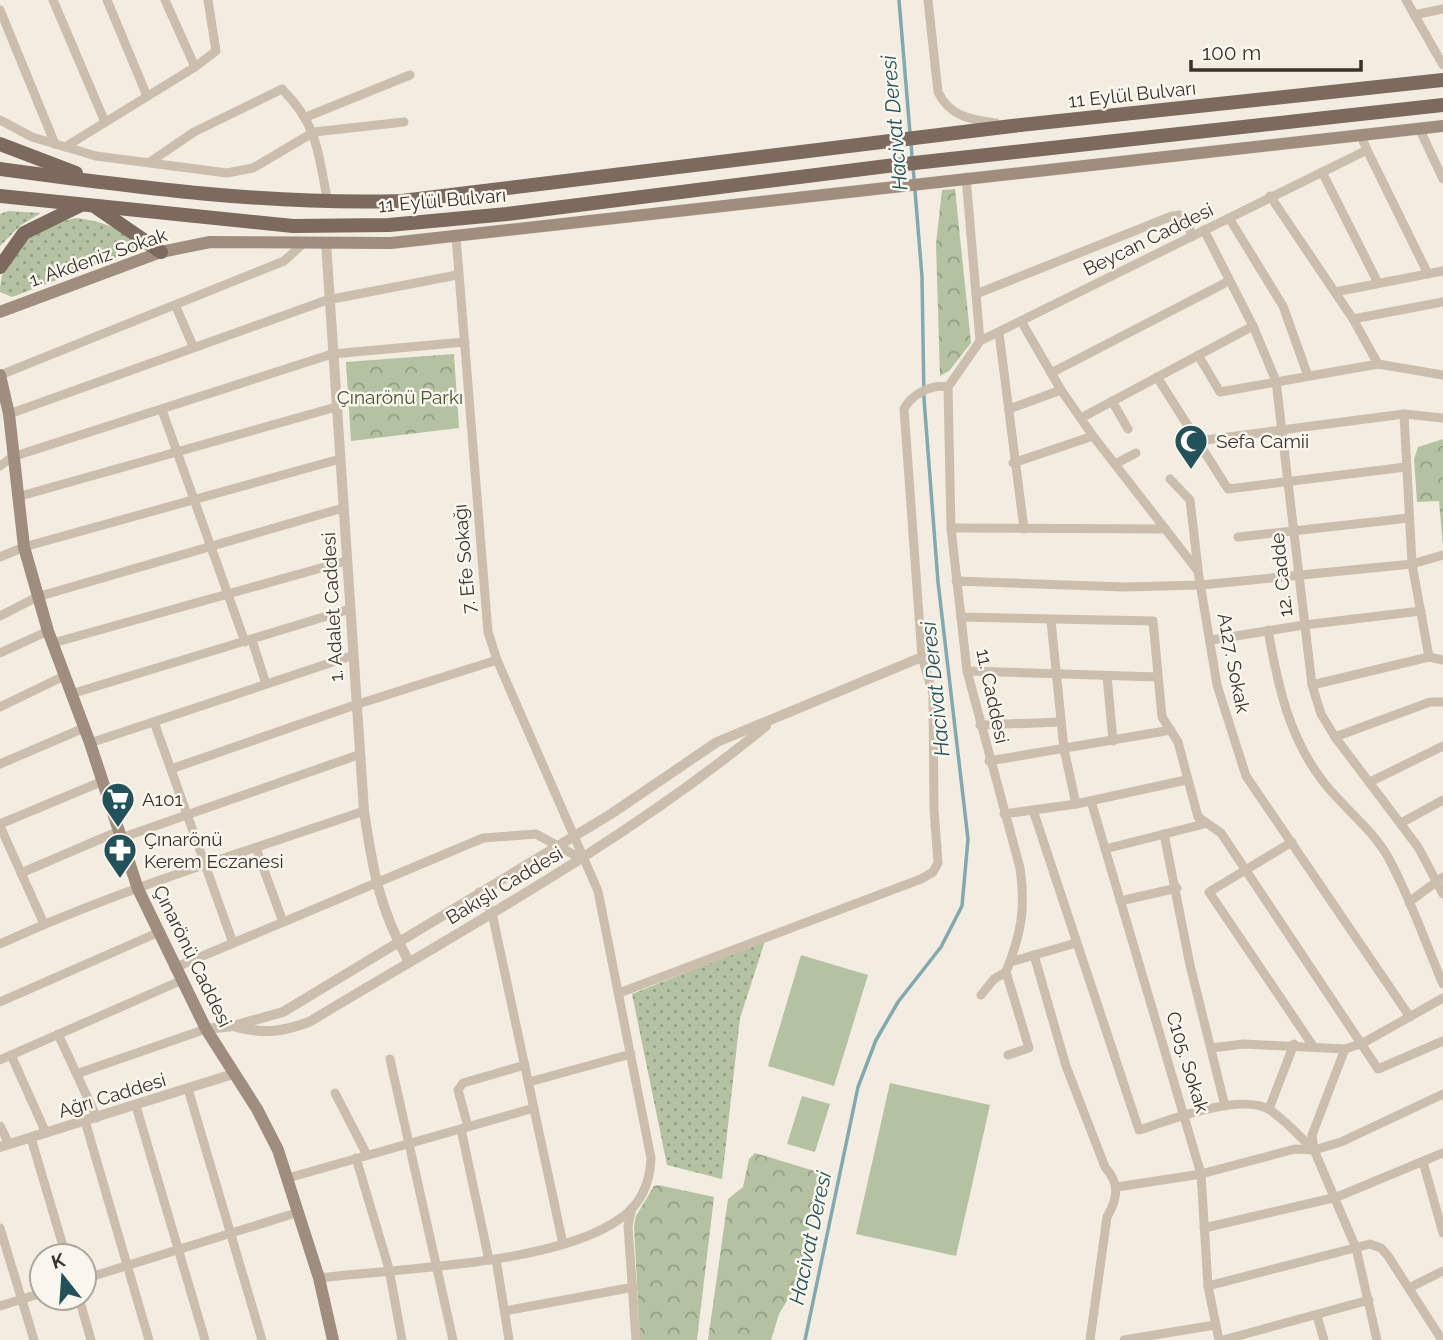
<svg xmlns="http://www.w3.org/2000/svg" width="1443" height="1340" viewBox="0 0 1443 1340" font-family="Raleway,sans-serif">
<defs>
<pattern id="grass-dots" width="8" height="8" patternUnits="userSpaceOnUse" patternTransform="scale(1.75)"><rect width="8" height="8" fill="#b4c2a1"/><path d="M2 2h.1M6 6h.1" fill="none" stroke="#939e83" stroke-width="1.8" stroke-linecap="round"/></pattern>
<pattern id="park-crowns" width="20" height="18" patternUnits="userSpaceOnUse" patternTransform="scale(1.75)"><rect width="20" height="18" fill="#b4c2a1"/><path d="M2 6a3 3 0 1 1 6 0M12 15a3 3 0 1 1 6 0" fill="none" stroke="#939e83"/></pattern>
</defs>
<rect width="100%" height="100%" fill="#f3ece1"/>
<!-- grass -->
<g fill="url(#grass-dots)">
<path d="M8,211l33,2 -20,12 -21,21v-32z"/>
<path d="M76,218c29,3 47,13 71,28l-135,51 -12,-5c0,-43 38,-67 76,-74z"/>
<path d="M765,941l-25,77 -18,161 -55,-14 -35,-171z"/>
</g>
<!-- park -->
<g fill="url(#park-crowns)">
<path d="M955,189l16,154 -22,28 -9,5 -4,-132 6,-54z"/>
<path d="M454,354l5,74 -108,13 -5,-79z"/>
<path d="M1443,439v107l-4,-45 -22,1 -3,-43 4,-12z"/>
<path d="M755,1153l66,20 -24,111 -18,30 -8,26h-63l20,-141 15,-12 6,-28z"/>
<path d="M658,1185l56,12 -17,143h-57l-6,-114 2,-10 18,-30z"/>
</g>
<!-- garden -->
<g fill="#b4c2a1">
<path d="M801,955l67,20 -34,111 -66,-20z"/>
<path d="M890,1083l100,22 -34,151 -100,-22z"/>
<path d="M802,1096l28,8 -15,48 -28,-8z"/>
</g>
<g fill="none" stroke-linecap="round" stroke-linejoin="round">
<!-- stream -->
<g stroke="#81a9af" stroke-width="3.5">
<path d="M899,0l11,133"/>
<path d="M911,141l1,17"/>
<path d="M805,1340l53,-253 18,-47 22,-38 43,-55 21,-41 6,-67 -30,-257 -14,-183 -2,-122 -9,-111"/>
</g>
<!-- minor -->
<g stroke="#cbbead" stroke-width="9">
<path d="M53,0l52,122"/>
<path d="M107,0l40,96"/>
<path d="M165,0l30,67"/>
<path d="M928,0l10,92c11,24 33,28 58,31"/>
<path d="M1406,0l37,65"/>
<path d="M0,10l55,134"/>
<path d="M1414,15l29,-6"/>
<path d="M306,117l104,-42"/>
<path d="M0,120l32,17 64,19 131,17 26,-5 61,-36 90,-10"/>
<path d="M1419,128l24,51"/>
<path d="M65,147l130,-80 21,-16 -8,-51"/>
<path d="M1367,150l61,124"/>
<path d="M150,162l44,-30 88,-43c37,37 36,65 46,114"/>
<path d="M1322,172l56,111"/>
<path d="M966,177l14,164"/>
<path d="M1270,196l83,123 25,45"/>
<path d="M1229,218l54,88 25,70"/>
<path d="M1204,230l49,96 23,55 36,304 9,29 14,23 83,110 25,47"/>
<path d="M1335,292l108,-21"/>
<path d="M976,294l196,-78 8,-1 8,7 4,15"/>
<path d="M176,307l17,39"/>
<path d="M1353,319l90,-17"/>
<path d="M1021,321l40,69 32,46 105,135 19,114 29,91 164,241"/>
<path d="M999,333l25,196"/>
<path d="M1198,355l22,37 158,-28 65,11"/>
<path d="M1051,373l178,-92"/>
<path d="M0,375l284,-114 21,-19"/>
<path d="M1157,377l71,112 178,-22"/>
<path d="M948,387l3,141 16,143 53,197c6,41 1,66 -14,104l-12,7 -13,16"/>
<path d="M948,387l32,-46 387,-191 -7,-16"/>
<path d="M1112,401l16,28"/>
<path d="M1009,409l52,-19"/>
<path d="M162,410l83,232"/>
<path d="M9,414l318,-114 130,-25"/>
<path d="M1404,414l8,150 17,93"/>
<path d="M1081,418l172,-92"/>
<path d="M1198,441l206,-27 39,4"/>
<path d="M1013,463l80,-27"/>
<path d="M1115,464l21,-11"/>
<path d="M0,466l12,-9 320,-103 133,-12"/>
<path d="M1170,479l20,21 8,69"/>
<path d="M17,497l319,-90"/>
<path d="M951,528l214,1"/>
<path d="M1238,537l171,-19"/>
<path d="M0,557l24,-10 316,-88"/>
<path d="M956,581l168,6 77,-2 211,-21 31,-9"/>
<path d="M0,616l37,-19 306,-89"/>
<path d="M961,617l192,4 9,96 16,25 20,75 23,16 157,236 65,-28"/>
<path d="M1051,621l13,128 12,55"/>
<path d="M1268,630c10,56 21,109 57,154 20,25 47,45 63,73 22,40 37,85 55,127"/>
<path d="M252,640l14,44"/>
<path d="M1211,640l93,-15 117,-14"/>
<path d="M53,643l293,-82"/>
<path d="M0,653l48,-22"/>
<path d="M967,671l190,6"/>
<path d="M1107,676l6,65"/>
<path d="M1312,685l117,-28 14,3"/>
<path d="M71,694l279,-85"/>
<path d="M0,707l64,-31"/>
<path d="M154,722l79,221"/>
<path d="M980,725l81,-3"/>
<path d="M1335,737l95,-35h13"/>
<path d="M90,743l261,-87"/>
<path d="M989,761l182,-31"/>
<path d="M0,764l84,-36"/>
<path d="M171,769l184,-64 142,-45"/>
<path d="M1370,782l73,-36"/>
<path d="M1091,801l110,373 7,112 11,54"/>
<path d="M1033,810l106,320c31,-10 102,-38 131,-20 16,11 30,27 44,40"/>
<path d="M1004,814l72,-10 110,-24"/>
<path d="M1401,823l42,-23"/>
<path d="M0,824l103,-43"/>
<path d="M0,826l44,98"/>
<path d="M1164,834l26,131 35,141"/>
<path d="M121,838l237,-83"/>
<path d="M1292,842l-83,50 104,154"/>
<path d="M256,848l27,74"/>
<path d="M1105,849l99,-25"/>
<path d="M21,873l98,-42"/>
<path d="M479,892l13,21 71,331"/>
<path d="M1120,901l57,-13"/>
<path d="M1409,902l34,-25"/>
<path d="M0,944c117,-54 242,-91 364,-133"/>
<path d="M1034,955l32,111 39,101c15,17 13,31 2,50l-17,123"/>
<path d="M1010,962l66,-19"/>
<path d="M174,968l309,-130 53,-4 46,25"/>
<path d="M1006,972l23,76 -21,7"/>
<path d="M619,993l302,-114 12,-7 5,-9 -4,-54 -1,-115 -11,-37 -18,-248c7,-14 28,-26 44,-22"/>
<path d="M0,1002l157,-69"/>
<path d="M58,1034l39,84"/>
<path d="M1211,1048l33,-4 101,5 18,-6 80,-45"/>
<path d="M1345,1049l-33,86 2,15 42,98 21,92"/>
<path d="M11,1055l35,78"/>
<path d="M390,1059l63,281"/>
<path d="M0,1060l180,-79"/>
<path d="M79,1073l127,-44"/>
<path d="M529,1082l102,-28"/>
<path d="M188,1089l74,251"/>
<path d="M335,1093l32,62"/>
<path d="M136,1106l69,234"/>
<path d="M1269,1109l25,-65"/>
<path d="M85,1121l64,219"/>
<path d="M0,1126l9,18"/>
<path d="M468,1127l-10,-37 5,-7 62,-18"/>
<path d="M461,1129l28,131"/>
<path d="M31,1138l35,118"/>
<path d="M356,1158l33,111 13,71"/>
<path d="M1423,1162l20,71"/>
<path d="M288,1178l246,-70"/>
<path d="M1117,1187l84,-13 94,-25 19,1 27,-8 102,-48"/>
<path d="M632,1208l-4,18 8,114"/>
<path d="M0,1228l34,112"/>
<path d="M1204,1228l133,-31 106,-44"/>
<path d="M496,1259l13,81"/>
<path d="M319,1278c81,-10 238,-13 302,-60 20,-14 29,-36 30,-60l-53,-267 -101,-231 -9,-28 -32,-395"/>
<path d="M84,1279l215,-67"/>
<path d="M1208,1286l162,-42 11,4 7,8 54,84"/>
<path d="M1409,1288l34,-17"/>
<path d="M79,1298l12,42"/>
<path d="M0,1306l42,-13"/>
<path d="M505,1311l129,-24"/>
<path d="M1317,1316l7,24"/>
<path d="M1124,1340l91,-15"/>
<path d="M1223,1340l146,-40"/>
</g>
<!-- tertiary -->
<g stroke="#cbbead" stroke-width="10">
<path d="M326,243l38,568c9,60 15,97 45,151"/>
<path d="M236,1027c28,7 46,5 73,-5 156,-94 316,-180 457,-296"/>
<path d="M206,1029l27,-3 50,-14 328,-198 106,-72 205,-85"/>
<path d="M0,1147l233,-73"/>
</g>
<!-- secondary -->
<g stroke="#9f8d7e" stroke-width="12">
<path d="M0,312l161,-60 49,-10 181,1 1052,-117"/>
<path d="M0,375l9,39 15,133 24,84 42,112 48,146 68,140 51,80 21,41 41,128 14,62"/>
</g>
<!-- primary -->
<g stroke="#7b6a5d" stroke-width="14">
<path d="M0,144l76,29"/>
<path d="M0,169c134,18 266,36 402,32l610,-75 431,-46"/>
<path d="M0,196l293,30 96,-1 118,-11 380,-48 556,-61"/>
<path d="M97,208l64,44"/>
<path d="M0,267l24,-34 55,-27"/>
</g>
</g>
<!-- icons -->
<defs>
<symbol id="mosque-pin" viewBox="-11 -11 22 30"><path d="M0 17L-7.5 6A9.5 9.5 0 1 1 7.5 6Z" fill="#22515a" stroke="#faf6ee"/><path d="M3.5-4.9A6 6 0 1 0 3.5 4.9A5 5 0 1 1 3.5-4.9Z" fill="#fff"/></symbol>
<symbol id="supermarket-pin" viewBox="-11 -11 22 30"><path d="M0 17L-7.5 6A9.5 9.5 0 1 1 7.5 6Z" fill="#22515a" stroke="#faf6ee"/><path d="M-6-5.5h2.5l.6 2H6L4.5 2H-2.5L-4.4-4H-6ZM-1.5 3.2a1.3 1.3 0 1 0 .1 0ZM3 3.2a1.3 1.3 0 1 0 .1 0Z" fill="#fff"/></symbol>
<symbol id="pharmacy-pin" viewBox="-11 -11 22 30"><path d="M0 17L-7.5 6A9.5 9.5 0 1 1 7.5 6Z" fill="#22515a" stroke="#faf6ee"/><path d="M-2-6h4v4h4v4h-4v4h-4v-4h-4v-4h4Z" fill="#fff"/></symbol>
</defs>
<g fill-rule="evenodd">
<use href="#mosque-pin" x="1172" y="422" width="38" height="52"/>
<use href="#supermarket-pin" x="99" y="780" width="38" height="52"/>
<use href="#pharmacy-pin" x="101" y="831" width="38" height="52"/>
</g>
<g text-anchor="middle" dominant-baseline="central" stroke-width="5" stroke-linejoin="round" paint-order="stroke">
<!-- street labels -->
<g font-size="19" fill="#3a312b" stroke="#faf6ee">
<text transform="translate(1132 94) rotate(-6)">11 Eylül Bulvarı</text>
<text transform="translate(442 200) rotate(-5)">11 Eylül Bulvarı</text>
<text transform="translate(1148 239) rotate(-26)">Beycan Caddesi</text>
<text transform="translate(98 257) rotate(-19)">1. Akdeniz Sokak</text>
<text transform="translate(464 559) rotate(-95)">7. Efe Sokağı</text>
<text transform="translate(1281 575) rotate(-96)">12. Cadde</text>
<text transform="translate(332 607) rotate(-93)">1. Adalet Caddesi</text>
<text transform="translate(1234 663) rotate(79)">A127. Sokak</text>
<text transform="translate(993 696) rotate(78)">11. Caddesi</text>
<text transform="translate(504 885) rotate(-31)">Bakışlı Caddesi</text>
<text transform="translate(193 956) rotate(64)">Çınarönü Caddesi</text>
<text transform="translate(1188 1062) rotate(73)">C105. Sokak</text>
<text transform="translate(112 1095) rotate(-17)">Ağrı Caddesi</text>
</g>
<!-- park labels -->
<g font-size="19" fill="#455730" stroke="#faf6ee">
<text x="400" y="397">Çınarönü Parkı</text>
</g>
<!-- poi labels -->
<g font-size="19" fill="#3a312b" stroke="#faf6ee" text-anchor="start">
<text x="1216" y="441">Sefa Camii</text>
<text x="142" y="799">A101</text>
<text x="144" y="839">Çınarönü<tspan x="144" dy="22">Kerem Eczanesi</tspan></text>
</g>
<!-- water labels -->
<g font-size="21" font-style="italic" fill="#22515a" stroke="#faf6ee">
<text transform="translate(894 123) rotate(-95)">Hacivat Deresi</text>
<text transform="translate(935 689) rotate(-96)">Hacivat Deresi</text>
<text transform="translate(810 1238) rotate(-78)">Hacivat Deresi</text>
</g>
</g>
<!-- north arrow -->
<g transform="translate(63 1277) rotate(343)"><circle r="33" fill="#faf6ee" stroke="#ada7a0" stroke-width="2"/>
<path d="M0-5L12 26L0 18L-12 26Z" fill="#22515a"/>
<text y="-10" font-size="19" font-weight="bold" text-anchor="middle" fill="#3a312b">K</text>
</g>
<!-- scale -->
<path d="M1191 60v10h170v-10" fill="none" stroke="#3a312b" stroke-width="3.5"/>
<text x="1202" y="60" font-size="21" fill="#3a312b" stroke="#faf6ee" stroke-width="5" paint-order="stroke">100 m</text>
</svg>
